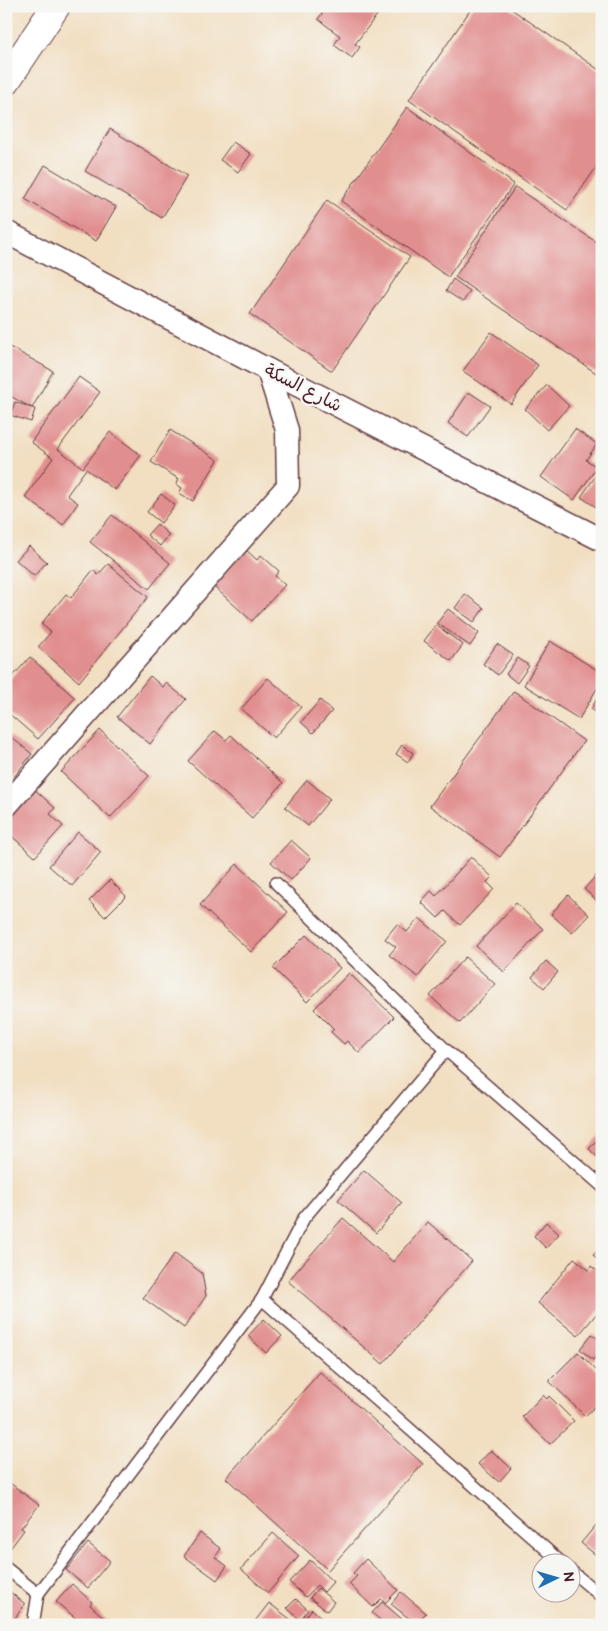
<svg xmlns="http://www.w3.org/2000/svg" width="608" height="1631" viewBox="0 0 608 1631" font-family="'Balsamiq Sans','Playpen Sans Arabic',sans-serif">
<rect width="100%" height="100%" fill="#f6f6f2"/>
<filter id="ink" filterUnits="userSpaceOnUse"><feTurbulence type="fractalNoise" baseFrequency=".02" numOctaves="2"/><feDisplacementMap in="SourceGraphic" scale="10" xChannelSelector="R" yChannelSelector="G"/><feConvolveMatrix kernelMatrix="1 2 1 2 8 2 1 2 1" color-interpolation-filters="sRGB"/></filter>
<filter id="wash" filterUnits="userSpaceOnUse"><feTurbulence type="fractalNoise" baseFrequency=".0096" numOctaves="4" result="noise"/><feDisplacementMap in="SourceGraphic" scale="20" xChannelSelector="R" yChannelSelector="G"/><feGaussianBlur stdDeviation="1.12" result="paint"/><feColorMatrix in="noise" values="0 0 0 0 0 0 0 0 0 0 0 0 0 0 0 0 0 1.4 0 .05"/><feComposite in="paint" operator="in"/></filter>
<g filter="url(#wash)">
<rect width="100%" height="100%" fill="#f2dfc2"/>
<g id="blocks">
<!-- building -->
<g fill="#e18e8e">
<path d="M328,6h37l12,9 -22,29 5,3 -8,11 -18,-13 6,-9 -22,-17z"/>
<path d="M473,6h34l95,66v87l-35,51 -158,-110z"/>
<path d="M407,107l107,77 -66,93 -107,-76z"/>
<path d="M110,129l77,47 -25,42 -77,-47z"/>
<path d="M233,142l18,12 -13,18 -18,-12z"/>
<path d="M45,165l71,42 -20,34 -71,-42z"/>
<path d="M515,187l87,59v131l-147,-100z"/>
<path d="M327,200l83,57 -78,114 -82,-57z"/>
<path d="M453,279l17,12 -7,11 -17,-11z"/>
<path d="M491,332l47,33 -27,39 -48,-33z"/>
<path d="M6,345l47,26 -21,37 -26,-14z"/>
<path d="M79,377l21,15 -42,57 25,19 27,-36 31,23 -26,35 -29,-21 -19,26 11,8 -15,22 -38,-28 28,-39 -22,-16z"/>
<path d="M547,385l22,21 -22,24 -22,-21z"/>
<path d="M469,392l21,14 -22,31 -20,-14z"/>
<path d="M15,402l20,7 -4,13 -21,-7z"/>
<path d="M575,429l22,15 -11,16 11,7 -23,33 -33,-23z"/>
<path d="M170,430l48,30 -25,41 -14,-8 3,-5 -6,-4 3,-5 -28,-17z"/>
<path d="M602,467v39l-3,3 -18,-12z"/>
<path d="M161,494l14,11 -14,18 -14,-11z"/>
<path d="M112,515l58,48 -21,26 -59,-47z"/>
<path d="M157,524l12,11 -9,11 -13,-11z"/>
<path d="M29,546l18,16 -13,14 -18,-16z"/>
<path d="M245,549l12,11 4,-5 18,16 -4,5 10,9 -33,36 -39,-35z"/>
<path d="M108,564l40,33 -69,85 -41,-35 13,-15 -10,-8 25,-30 5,4 22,-28 5,5z"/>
<path d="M465,594l19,14 -10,14 -19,-14z"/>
<path d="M448,609l31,24 -9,13 -33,-23z"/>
<path d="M436,625l27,20 -12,16 -27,-20z"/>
<path d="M550,641l52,32v7l-23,39 -55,-34z"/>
<path d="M497,644l16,11 -15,20 -15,-11z"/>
<path d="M30,657l45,41 -37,41 -32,-28v-27z"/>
<path d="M518,658l11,8 -12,17 -11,-9z"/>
<path d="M150,676l13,11 3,-4 20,16 -36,45 -33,-27z"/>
<path d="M268,678l33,29 -27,31 -33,-29z"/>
<path d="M602,690v25l-11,-6z"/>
<path d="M514,691l70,50 -84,116 -70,-51z"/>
<path d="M320,700l12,11 -19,22 -12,-11z"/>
<path d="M100,730l49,46 -39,42 -49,-46z"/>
<path d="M215,731l11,9 5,-5 52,48 -31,35 -64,-57z"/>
<path d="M6,733l26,21 -26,33z"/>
<path d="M402,745l11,8 -5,9 -12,-8z"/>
<path d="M307,780l23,19 -22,27 -23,-19z"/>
<path d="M32,787l23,21 -5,6 13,12 -28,31 -29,-26v-15z"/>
<path d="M78,832l23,20 -29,34 -23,-20z"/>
<path d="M291,840l20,18 -20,22 -20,-18z"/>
<path d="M471,857l21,20 -5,5 7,7 -34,36 -15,-14 -7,7 -17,-16 10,-11 5,5z"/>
<path d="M237,864l51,48 -37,40 -51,-47z"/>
<path d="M602,869v36l-18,-16z"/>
<path d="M110,880l16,16 -21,21 -16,-16z"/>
<path d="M568,895l21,20 -17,18 -21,-19z"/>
<path d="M516,903l27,26 -39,43 -28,-26z"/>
<path d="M419,918l28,23 -29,36 -29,-22 7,-8 -11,-8 12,-15 10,8z"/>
<path d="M306,935l34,33 -33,34 -34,-34z"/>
<path d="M465,957l30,27 -35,39 -30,-27z"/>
<path d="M546,961l12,11 -14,16 -12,-11z"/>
<path d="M349,973l45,44 -35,36 -12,-12 -3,3 -13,-12 3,-3 -20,-20z"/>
<path d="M602,1134v27l-13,-12z"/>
<path d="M364,1170l38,33 -26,30 -38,-33z"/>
<path d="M343,1218l50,44 35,-40 44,39 -89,103 -95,-83z"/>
<path d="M546,1222l13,12 -13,14 -12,-12z"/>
<path d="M602,1245v17l-9,-7z"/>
<path d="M175,1253l27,20 4,23 -22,32 -41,-30z"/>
<path d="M574,1258l15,12 2,-4 11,9v32l-24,29 -40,-33z"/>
<path d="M264,1319l18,17 -16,17 -18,-17z"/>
<path d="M592,1334l10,8v7l-9,11 -13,-11z"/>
<path d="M578,1352l24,24v24l-17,16 -36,-35z"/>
<path d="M320,1372l103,92 -95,106 -102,-92z"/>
<path d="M543,1395l4,4 2,-3 25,25 -24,23 -28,-27z"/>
<path d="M491,1450l20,18 -12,14 -21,-18z"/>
<path d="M6,1480l33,25 -18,23 3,2 -18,24z"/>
<path d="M602,1518v42l-21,-17z"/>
<path d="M200,1533l21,16 -6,8 12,9 -10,14 -33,-24z"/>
<path d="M273,1533l26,23 -31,37 -27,-24z"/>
<path d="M88,1543l22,18 -22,27 -22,-18z"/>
<path d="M366,1559l32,31 -13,13 -4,-4 -8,8 -24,-23 8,-8 -4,-3z"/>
<path d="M310,1560l23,22 -9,10 -7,-7 -11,12 -17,-15z"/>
<path d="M72,1584l20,18 -2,3 22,20h-38l4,-5 -22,-18z"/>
<path d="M318,1588l16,14 -7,9 -17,-13z"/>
<path d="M9,1591l16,13 -12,17 -7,-5v-21z"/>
<path d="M401,1592l25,21 -10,11 -25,-20z"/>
<path d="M296,1599l12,11 -8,10 -13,-12z"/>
<path d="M382,1602l27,23h-23l-14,-12z"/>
<path d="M269,1603l25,19 -3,3h-39z"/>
<path d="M312,1609l17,16 -29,-1z"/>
</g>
</g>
</g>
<g filter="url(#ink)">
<use href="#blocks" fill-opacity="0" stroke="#633c42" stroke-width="1"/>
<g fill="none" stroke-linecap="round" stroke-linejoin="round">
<defs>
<g id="service">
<path d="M276,883l170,167 156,136"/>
<path d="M262,1299l301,265"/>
<path d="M6,1568l32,26 -5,31"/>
<path d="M570,1570l32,27"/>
<path d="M38,1594l224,-295 42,-81 142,-168"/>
</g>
<g id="minor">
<path d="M6,232l262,138 334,170"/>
<path d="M6,806l282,-320 -1,-56 -19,-60"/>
</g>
<path id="secondary" d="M6,81l50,-75"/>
</defs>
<!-- service casing -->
<use href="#service" stroke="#633c42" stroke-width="14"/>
<!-- minor casing -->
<use href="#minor" stroke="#633c42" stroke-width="25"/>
<!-- secondary casing -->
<use href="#secondary" stroke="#633c42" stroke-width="30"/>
<!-- service -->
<use href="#service" stroke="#fff" stroke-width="11"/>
<!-- minor -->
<use href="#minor" stroke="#fff" stroke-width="22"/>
<!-- secondary -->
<use href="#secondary" stroke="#fff" stroke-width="28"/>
</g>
</g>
<g text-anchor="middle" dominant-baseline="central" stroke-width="4.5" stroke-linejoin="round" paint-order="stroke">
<!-- street labels -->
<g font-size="18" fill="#4a1f2b" stroke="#f6f6f2">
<text transform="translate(303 388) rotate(27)">شارع السكة</text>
</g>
</g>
<!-- margin -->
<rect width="608" height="1631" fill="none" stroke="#f6f6f2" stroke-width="25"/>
<!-- north arrow -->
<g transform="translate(556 1578) rotate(85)"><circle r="24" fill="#f6f6f2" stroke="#b1a0a2"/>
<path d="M0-4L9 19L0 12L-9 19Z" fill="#1f6fb2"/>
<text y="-8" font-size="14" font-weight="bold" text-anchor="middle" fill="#4a1f2b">N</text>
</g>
</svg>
